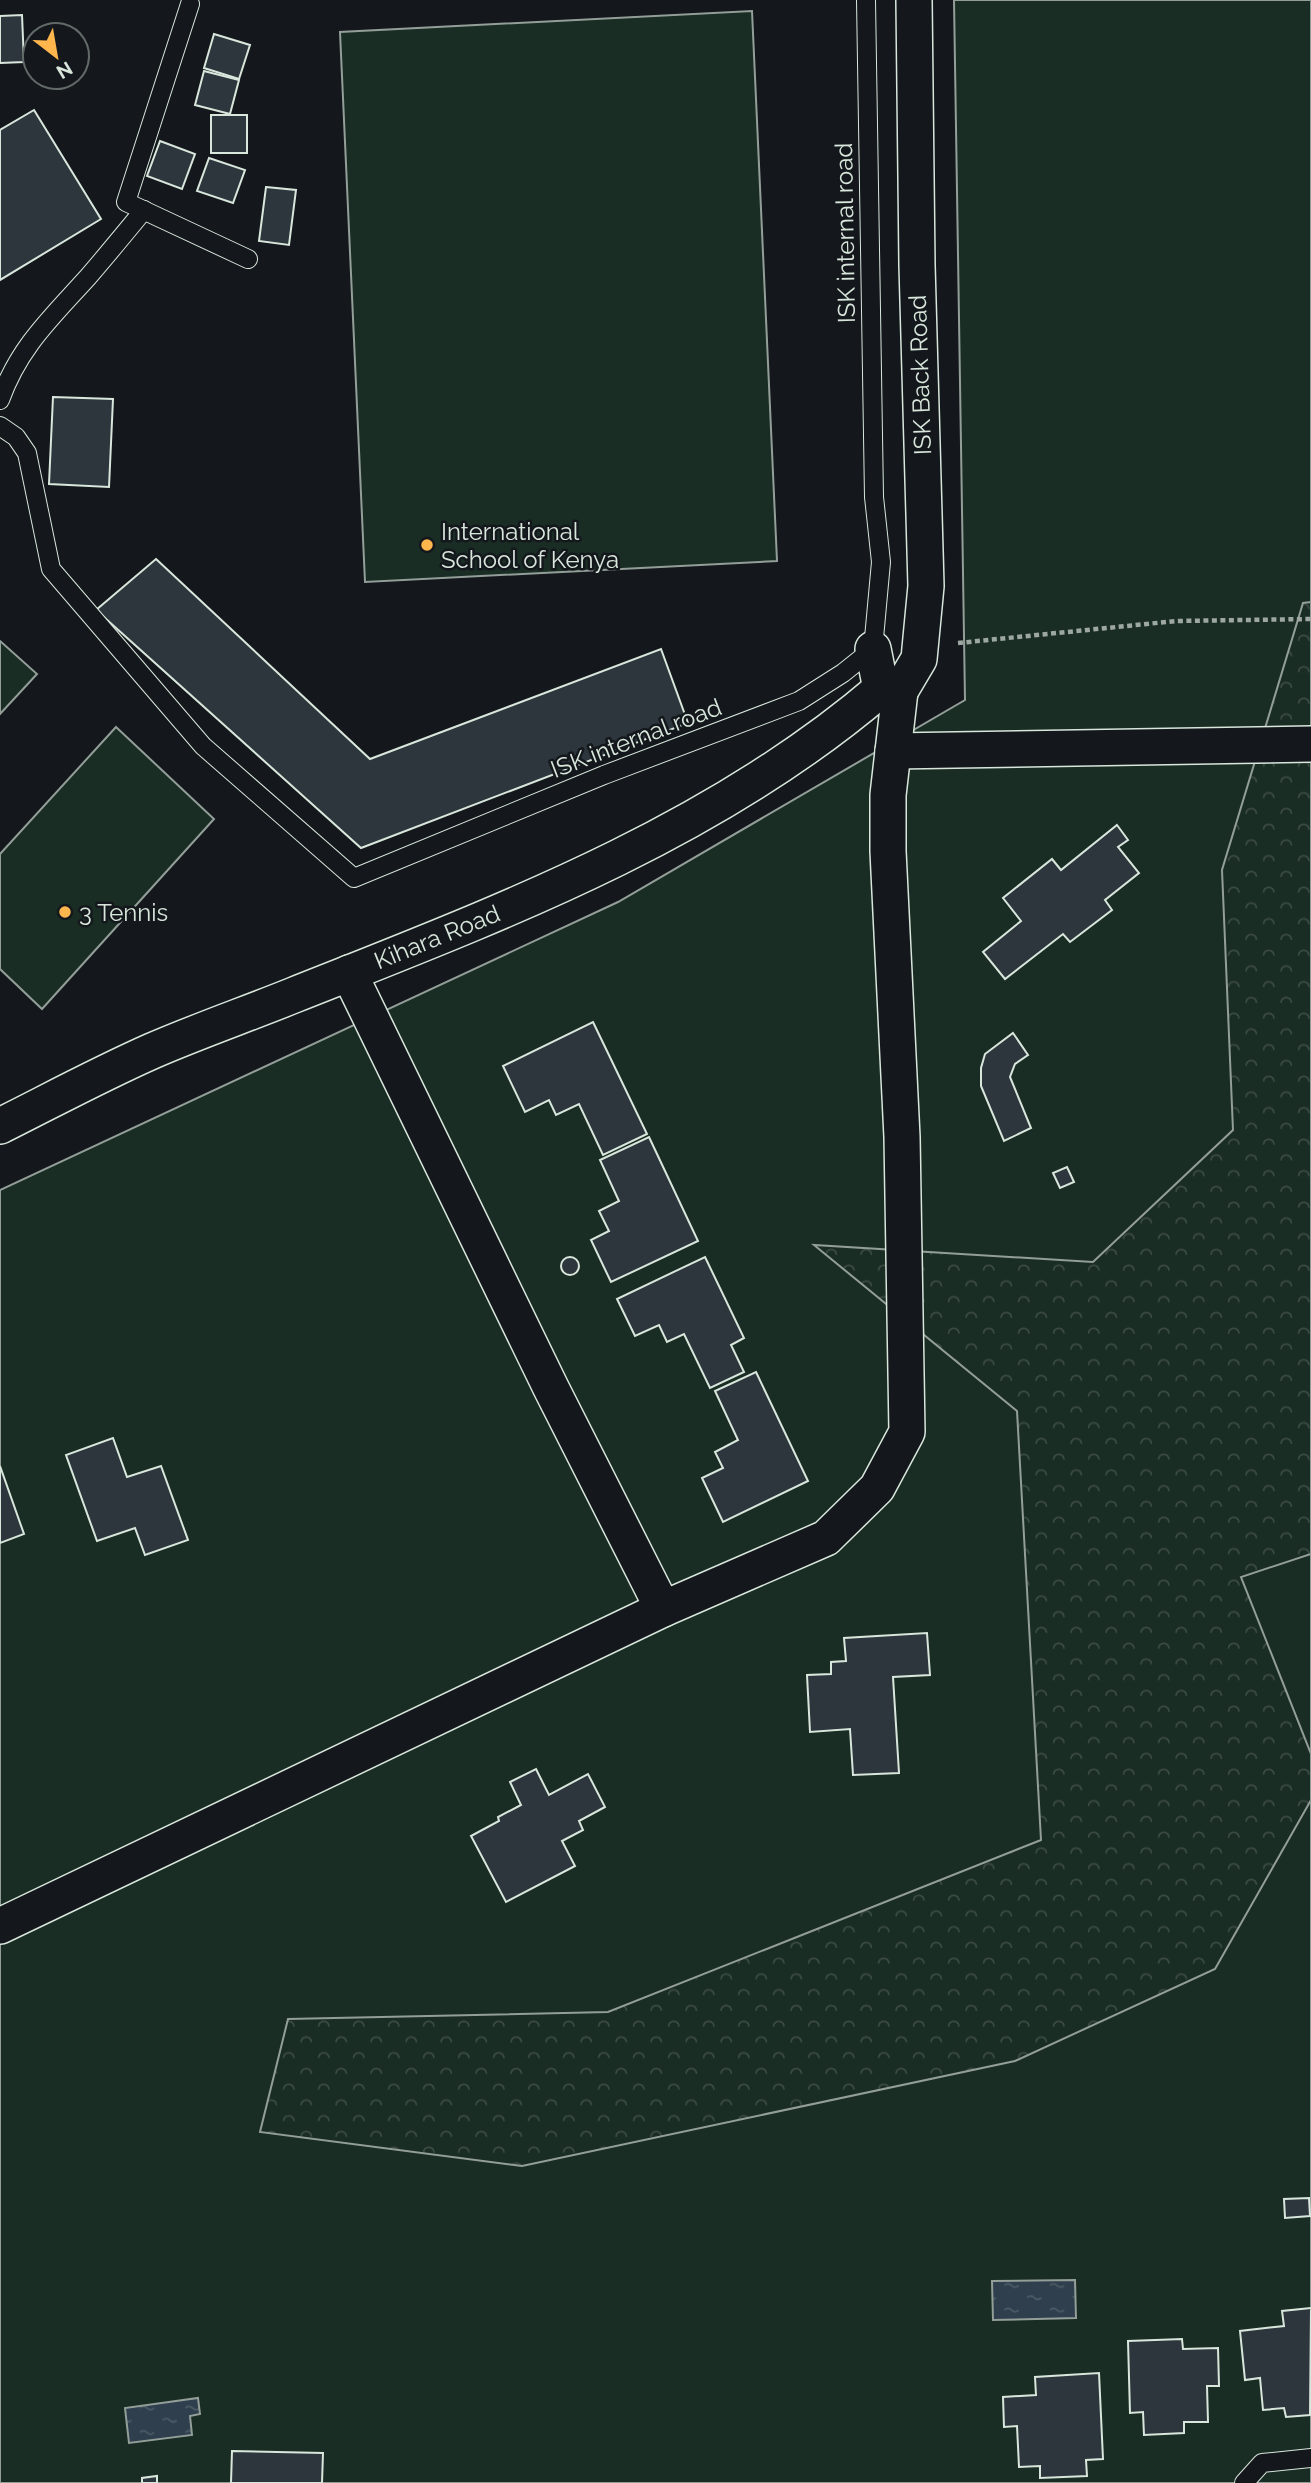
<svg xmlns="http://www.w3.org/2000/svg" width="1311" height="2483" viewBox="0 0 1311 2483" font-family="Raleway,sans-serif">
<defs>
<pattern id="forest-crowns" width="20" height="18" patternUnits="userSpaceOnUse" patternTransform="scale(1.75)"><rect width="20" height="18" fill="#1a2d24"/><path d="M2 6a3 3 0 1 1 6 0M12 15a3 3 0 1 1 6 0" fill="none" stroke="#3b4b43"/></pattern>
<pattern id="water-ripples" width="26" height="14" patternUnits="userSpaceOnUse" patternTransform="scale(1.75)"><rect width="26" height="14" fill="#2f3f4d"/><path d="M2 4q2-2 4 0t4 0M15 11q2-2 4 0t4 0" fill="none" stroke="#4c5b66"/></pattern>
</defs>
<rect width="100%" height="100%" fill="#14181c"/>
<!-- green -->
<g fill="#1a2d24" stroke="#939e99" stroke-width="2">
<path d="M954,0h357v2483h-1311v-1293l618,-288 347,-202z"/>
<path d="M752,11l25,550 -412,21 -25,-550z"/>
<path d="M0,641l37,33 -37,40z"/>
<path d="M116,727l98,92 -172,190 -42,-40v-115z"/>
</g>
<!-- forest -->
<path fill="url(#forest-crowns)" stroke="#939e99" stroke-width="2" d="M1311,602v952l-70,23 70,177v46l-96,169 -200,92 -493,105 -262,-34 28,-113 320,-7 433,-172 -24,-429 -203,-166 279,17 140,-132 -11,-260 81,-267z"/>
<!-- water -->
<g fill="url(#water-ripples)" stroke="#939e99" stroke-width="2">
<path d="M1075,2280l1,38 -83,2 -1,-39z"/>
<path d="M198,2398l2,16 -10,2 2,19 -63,8 -4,-35z"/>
</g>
<!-- building -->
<g fill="#2c363c" stroke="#d8e6dc" stroke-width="2">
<path d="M22,15l2,47 -24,1v-47z"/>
<path d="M214,34l36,11 -11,34 -35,-11z"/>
<path d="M204,71l35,9 -9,34 -35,-9z"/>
<path d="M34,110l67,109 -101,61v-150z"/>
<rect x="211" y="115" width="36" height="38"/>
<path d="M160,141l35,13 -13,35 -35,-13z"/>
<path d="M209,158l36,12 -12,33 -36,-12z"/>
<path d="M266,187l30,3 -7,55 -30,-4z"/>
<path d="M53,397l60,2 -4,88 -60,-3z"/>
<path d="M156,559l214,200 291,-110 27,74 -327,125 -265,-238z"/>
<path d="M1117,825l11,15 -10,7 21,26 -34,27 7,10 -42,32 -7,-8 -58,45 -22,-27 38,-31 -18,-23 49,-39 9,11z"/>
<path d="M593,1022l54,112 -44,21 -24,-51 -23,11 -7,-15 -24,12 -22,-46z"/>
<path d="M1013,1033l15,22 -13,9 -5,13 21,51 -27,13 -23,-55v-18l4,-14z"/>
<path d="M649,1137l49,104 -87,41 -20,-42 18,-9 -10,-20 20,-10 -19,-41z"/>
<path d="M1067,1167l7,15 -14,6 -7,-15z"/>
<path d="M705,1257l39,81 -13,7 13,27 -34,16 -26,-54 -17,8 -8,-17 -24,11 -18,-37z"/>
<circle cx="570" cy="1266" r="9"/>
<path d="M756,1372l52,109 -85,41 -21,-44 21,-10 -8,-16 23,-12 -23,-49z"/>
<path d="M113,1438l14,39 34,-11 27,74 -43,15 -10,-27 -38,13 -31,-86z"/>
<path d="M0,1466l24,68 -24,9z"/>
<path d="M927,1633l3,42 -37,2 6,96 -46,2 -3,-46 -40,3 -3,-57 24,-1v-12l15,-1 -2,-23z"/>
<path d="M536,1769l13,26 39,-21 17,33 -26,14 4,9 -21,11 13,25 -69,36 -35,-66 28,-15 -1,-4 23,-12 -11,-23z"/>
<path d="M1309,2198l1,18 -25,2 -1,-19z"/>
<path d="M1311,2308l-1,107 -24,2 -2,-9 -21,2 -3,-32 -15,2 -5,-49 44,-5 -2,-15z"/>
<path d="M1182,2339l1,10 35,-1 1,38h-12l1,36h-24v11l-40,2 -1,-23 -13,1 -2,-72z"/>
<path d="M1099,2373l4,86 -17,1 1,16 -47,2v-12l-21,1 -2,-41 -13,1 -1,-30 33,-2 -1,-18z"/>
<path d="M232,2451l91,2 -1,30h-91z"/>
<path d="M157,2476v7h-15v-5z"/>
</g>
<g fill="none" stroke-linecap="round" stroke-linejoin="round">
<defs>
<g id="service">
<path d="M190,4l-64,198 122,57"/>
<path d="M0,400c19,-53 51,-82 88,-123 19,-22 37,-44 56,-67"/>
<path d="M0,426l16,11 11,16 24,116 152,177 151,132 250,-103 195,-74 44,-28 30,-24 8,-87 -7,-65 -8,-497"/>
<path d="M1244,2483l18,-20 49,-5"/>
</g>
<g id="minor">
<path d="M873,649l8,40"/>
<path d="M893,751l418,-7"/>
<path d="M349,973l202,415 112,221"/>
<path d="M0,1126c50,-25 100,-52 152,-75 46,-20 95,-37 142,-56 204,-81 418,-161 587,-306l19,2 19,-32 7,-73 -9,-321 -3,-265"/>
<path d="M0,1926l663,-317 163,-71 51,-50 30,-56 -5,-295 -14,-286v-56l12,-104"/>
</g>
</defs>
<!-- service casing -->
<use href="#service" stroke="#d8e6dc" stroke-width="20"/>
<!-- minor casing -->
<use href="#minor" stroke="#d8e6dc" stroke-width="38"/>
<!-- path -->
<path stroke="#9da8a2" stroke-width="4.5" stroke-dasharray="5 3.5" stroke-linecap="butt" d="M958,643l218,-22 135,-2"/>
<!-- service -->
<use href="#service" stroke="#14181c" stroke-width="18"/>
<!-- minor -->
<use href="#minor" stroke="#14181c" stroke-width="35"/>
</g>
<!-- markers -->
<g fill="#ffb74d" stroke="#14181c" stroke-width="2.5">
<circle cx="427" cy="545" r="7"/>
<circle cx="65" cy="912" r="7"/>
</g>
<g text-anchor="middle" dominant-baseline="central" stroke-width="5" stroke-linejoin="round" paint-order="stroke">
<!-- street labels -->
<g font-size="24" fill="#d8e6dc" stroke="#14181c">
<text transform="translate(845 233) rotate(-91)">ISK internal road</text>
<text transform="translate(920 375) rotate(-92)">ISK Back Road</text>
<text transform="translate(636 738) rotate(-21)">ISK internal road</text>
<text transform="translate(437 937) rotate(-22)">Kihara Road</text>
</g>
<!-- poi labels -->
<g font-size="24" fill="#d8e6dc" stroke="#14181c" text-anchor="start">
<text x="441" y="531">International<tspan x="441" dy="28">School of Kenya</tspan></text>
<text x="79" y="912">3 Tennis</text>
</g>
</g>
<!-- north arrow -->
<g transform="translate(56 56) rotate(149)"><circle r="33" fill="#14181c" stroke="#626a69" stroke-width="2"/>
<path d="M0-5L12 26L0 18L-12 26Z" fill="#ffb74d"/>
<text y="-10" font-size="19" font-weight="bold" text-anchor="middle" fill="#d8e6dc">N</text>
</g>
</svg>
